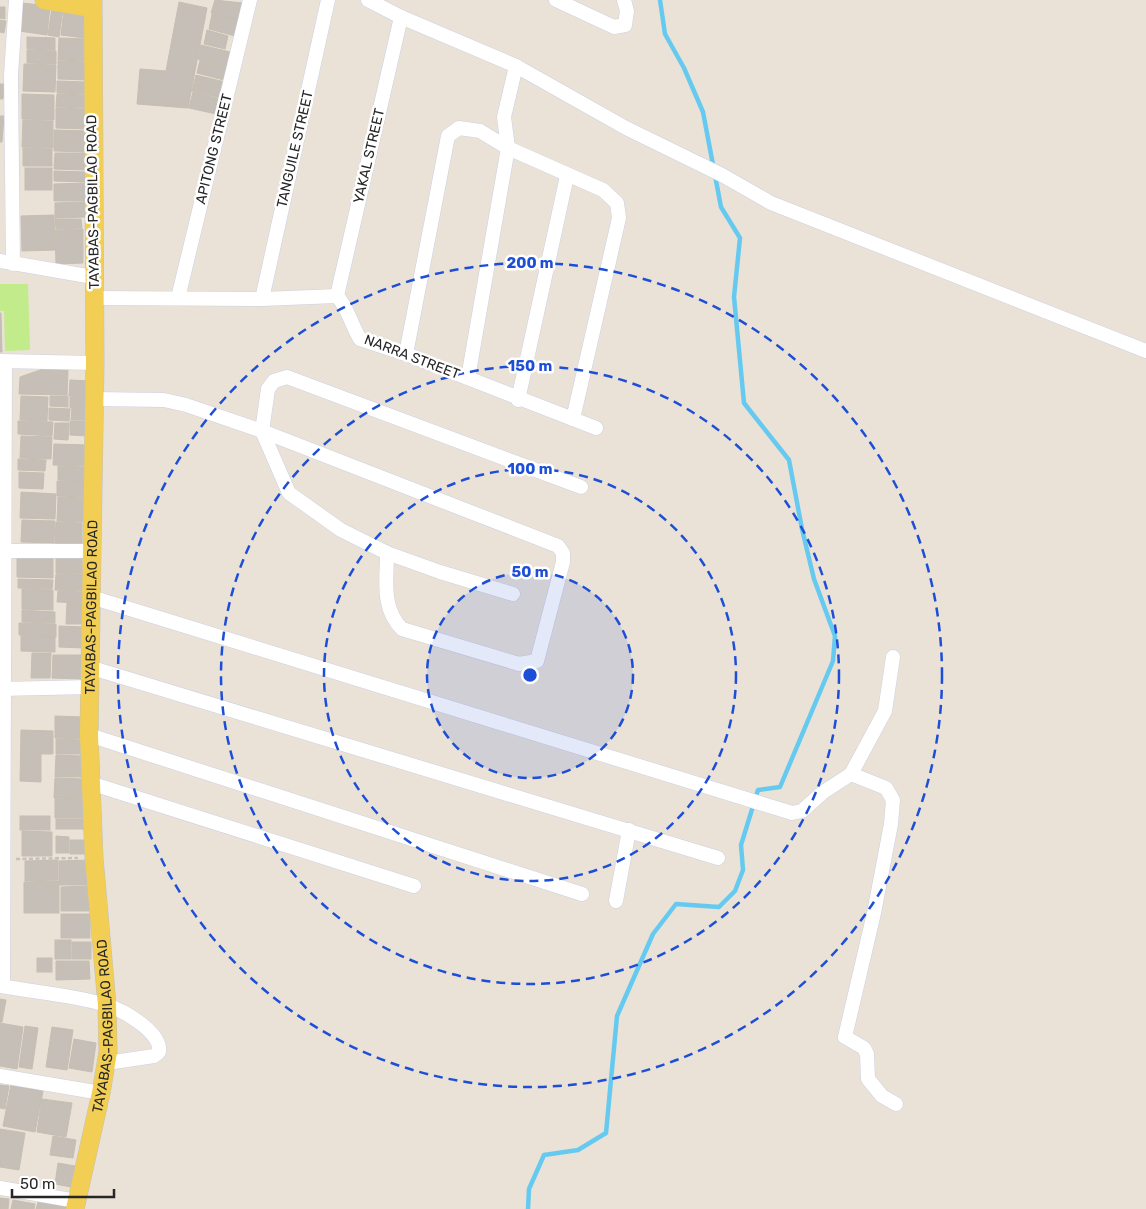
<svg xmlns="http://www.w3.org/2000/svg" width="1146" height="1209" viewBox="0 0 1146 1209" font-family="Rubik,sans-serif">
<rect width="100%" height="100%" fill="#eae2d7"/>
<!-- pitch -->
<path fill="#c2eb8c" d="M0,284h28l2,66 -25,1 -1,-40h-4z"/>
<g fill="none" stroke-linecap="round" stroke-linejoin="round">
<!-- stream -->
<path stroke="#66caf0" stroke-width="4.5" d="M528,1209l1,-20 15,-34 34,-5 28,-17 11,-117 36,-82 23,-30 43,3 16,-16 8,-21 -2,-25 17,-55 22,-3 53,-126 2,-25 -21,-57 -12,-50 -13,-69 -45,-57 -10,-106 6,-59 -19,-31 -18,-95 -19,-44 -19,-34 -5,-34"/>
</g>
<!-- building -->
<g fill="#c5bfb7" stroke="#c5beb1">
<path d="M215,0l27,3 -4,17 -27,-7z"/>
<path d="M179,2l28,6 -19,100 -51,-4 3,-35 26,2z"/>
<path d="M22,3l28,3 -3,29 -28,-4z"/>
<path d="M0,7h5v12l-5,-1z"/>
<path d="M52,7l11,2 -4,28 -11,-2z"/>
<path d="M64,10l24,3 -3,25 -24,-3z"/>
<path d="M212,14l27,6 -4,16 -26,-7z"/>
<path d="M0,20l6,1 -2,12 -4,-1z"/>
<path d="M207,30l21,6 -3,13 -21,-5z"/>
<path d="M27,37l28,1v12l-28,-1z"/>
<path d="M59,38l28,1v22l-29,-1z"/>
<path d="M201,45l29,7 -3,14 -29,-7z"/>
<path d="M27,50l29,1v13l-29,-1z"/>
<path d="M200,60l28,7 -4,13 -27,-7z"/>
<path d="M58,61l30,1 -1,18 -29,-1z"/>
<path d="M24,64l32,1 -1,27 -32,-1z"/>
<path d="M196,75l29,7 -4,16 -29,-7z"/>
<path d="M57,81l30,1 -1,12 -29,-1z"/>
<path d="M0,84h5l-2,15h-3z"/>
<path d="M193,92l27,7 -4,15 -27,-6z"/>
<path d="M22,94l32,1v25l-32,-1z"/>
<path d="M57,94l30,1v13l-31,-1z"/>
<path d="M56,108l29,1v20l-29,-1z"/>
<path d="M0,116h4l-2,26h-2z"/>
<path d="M23,120l30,1v27l-31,-1z"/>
<path d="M54,130l34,1v21l-34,-1z"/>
<path d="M23,148l29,1v17h-29z"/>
<path d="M55,153h32l-1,17 -32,-1z"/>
<rect x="25" y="168" width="27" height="22"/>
<path d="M54,171l33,1v10l-33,-1z"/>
<path d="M86,183l1,18h-33v-17z"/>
<path d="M86,202v15l-31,1v-15z"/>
<path d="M54,215l1,35 -33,1 -1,-35z"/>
<path d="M55,219h26l1,9 -26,1z"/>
<path d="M83,229v34l-27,1 -1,-34z"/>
<path d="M0,313h1l1,39h-2z"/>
<path d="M43,369l25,1 -1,25 -48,-1 1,-17z"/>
<path d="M70,380l19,1 -1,16 -19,-1z"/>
<path d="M21,396l27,1 -1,24 -27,-1z"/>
<path d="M50,396h18v11l-18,-1z"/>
<rect x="70" y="397" width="19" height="11"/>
<path d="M49,408l21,1 -1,12 -20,-1z"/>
<path d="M72,408l16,1v11h-17z"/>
<path d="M18,421l35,1 -1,14 -34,-2z"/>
<path d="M70,421h18v15l-18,-1z"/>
<path d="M55,423h14l-1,17 -14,-1z"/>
<path d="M21,436l31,1 -1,22 -31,-1z"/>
<path d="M54,444l34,1 -1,21 -34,-1z"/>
<path d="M18,459l28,1 -1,11 -27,-1z"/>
<path d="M58,466l27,1v15l-27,-2z"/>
<path d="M19,472l25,1 -1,16 -24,-1z"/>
<path d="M57,481l28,1v15l-28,-1z"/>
<path d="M21,492l35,2 -1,25 -35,-1z"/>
<path d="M58,497l27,1v24l-28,-1z"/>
<path d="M22,520l33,1 -1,22 -33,-1z"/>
<path d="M56,522l26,1v22l-27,-1z"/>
<path d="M17,554l36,2v22l-36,-1z"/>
<path d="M56,554l26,1v19l-26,-1z"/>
<path d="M56,574l28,1v16l-29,-1z"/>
<path d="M18,579l35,1 -1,9 -34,-1z"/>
<path d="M22,589l31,1v20l-31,-1z"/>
<path d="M58,591l26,1v11l-27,-1z"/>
<path d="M67,603l17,1v20h-18z"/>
<path d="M22,610l33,2v11l-33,-1z"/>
<path d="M19,623l37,1v13l-37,-2z"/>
<path d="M59,626l26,1 -1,21 -25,-1z"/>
<path d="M21,636l34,1v15l-34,-1z"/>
<path d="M32,653h19l-1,25h-19z"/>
<path d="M53,655h28v24l-29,-1z"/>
<path d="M55,716l29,1 -1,22 -28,-1z"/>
<path d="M21,730l32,1v23h-12v28l-21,-1z"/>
<path d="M56,739l25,1v14h-25z"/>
<path d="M56,755l26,1v21h-27z"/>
<path d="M55,778l28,1v20l-29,-1z"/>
<path d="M55,799h30l-1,19h-29z"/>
<rect x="20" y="816" width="30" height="14"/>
<rect x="56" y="819" width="29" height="10"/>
<path d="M22,831l30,1v24h-30z"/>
<path d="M56,836l13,1v16h-13z"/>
<rect x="70" y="840" width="19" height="14"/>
<path d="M58,860v20l-33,1v-20z"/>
<path d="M92,860v25h-33v-24z"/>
<path d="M59,881v32h-35v-31z"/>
<path d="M89,886v25h-28v-24z"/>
<rect x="61" y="914" width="29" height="24"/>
<rect x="55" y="940" width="16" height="19"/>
<rect x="72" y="942" width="19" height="17"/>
<rect x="37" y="958" width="15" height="14"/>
<path d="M56,961h33l1,18 -34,1z"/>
<path d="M0,999l6,1 -4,22h-2z"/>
<path d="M0,1023l23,4 -6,42 -17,-3z"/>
<path d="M25,1026l13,2 -6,41 -13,-2z"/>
<path d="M52,1027l21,3 -6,40 -21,-3z"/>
<path d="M74,1039l22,4 -4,29 -23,-4z"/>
<path d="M0,1085l9,1 -4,23 -5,-1z"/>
<path d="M11,1085l32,6 -8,41 -32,-6z"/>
<path d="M42,1099l30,4 -6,34 -29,-5z"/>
<path d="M0,1129l25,4 -6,37 -19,-3z"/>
<path d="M53,1136l23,4 -3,18 -23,-3z"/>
<path d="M58,1163l17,3 -4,21 -16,-3z"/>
<path d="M0,1198l9,1 -1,10h-8z"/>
<path d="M39,1199l30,7 -1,3h-32z"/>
<path d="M13,1200l22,4 -1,5h-23z"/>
</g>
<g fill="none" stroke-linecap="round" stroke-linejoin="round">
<defs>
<g id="minor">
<path d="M368,0l33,17 115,49 110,62 96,47 49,28 375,148"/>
<path d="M556,0l58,27 11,-2 2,-14 -3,-11"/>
<path d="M0,261l93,16"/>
<path d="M13,264l-2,-189 5,-75"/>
<path d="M337,296l64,-279"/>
<path d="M94,298l168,1 75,-3c11,12 14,28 23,43l46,15 190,74"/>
<path d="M178,298l72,-298"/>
<path d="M262,299l66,-299"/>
<path d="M406,354l42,-218 11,-8 21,3 28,17 95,42 14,13 2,15 -46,201"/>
<path d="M0,361l95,2"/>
<path d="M468,378l40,-230 -4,-31 12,-51"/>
<path d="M94,399l70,1 22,5 76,26 296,115 5,7v9l-26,99 -18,3 -117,-35c-21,-21 -15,-49 -15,-76"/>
<path d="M518,400l49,-224"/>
<path d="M0,551h90"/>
<path d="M513,594l-73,-22 -53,-19 -46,-23 -52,-37 -27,-62 6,-42 6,-8 13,-4 294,110"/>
<path d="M91,597l701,216 10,-2 20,-18 29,-19 35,14 7,12 -2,24 -17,89 -29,124 19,11 3,6 1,25 14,17 14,8"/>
<path d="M89,667l629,191"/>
<path d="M0,689l90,-2"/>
<path d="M89,735l493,159"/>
<path d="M851,774l34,-63 8,-54"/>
<path d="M90,783l324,103"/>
<path d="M616,901l13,-71"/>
<path d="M0,986c33,6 74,9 106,19 17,5 56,27 53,47l-5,4 -47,7"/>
<path d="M3,986l2,-624"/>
<path d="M0,1076l101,17"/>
<path d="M0,1188l77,13"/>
</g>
<g id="major">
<path d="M44,0l48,8"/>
<path id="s1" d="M75,1209l26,-116 7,-41 -1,-47 -13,-147 -5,-123 6,-372 -2,-363"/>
</g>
</defs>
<!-- minor casing -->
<use href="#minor" stroke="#ccd0e1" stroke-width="15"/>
<!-- major casing -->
<use href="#major" stroke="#c2c2c2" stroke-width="19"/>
<!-- path -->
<path stroke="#c2c2c2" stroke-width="2.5" stroke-dasharray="4 2.5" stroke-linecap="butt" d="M16,859l62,-1"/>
<!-- minor -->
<use href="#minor" stroke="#fff" stroke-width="14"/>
<!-- major -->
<use href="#major" stroke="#f2ce54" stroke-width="18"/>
</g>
<!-- distance rings -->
<circle cx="530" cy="675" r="103" fill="#1d4ed8" fill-opacity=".12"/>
<g fill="none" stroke="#1d4ed8" stroke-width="2.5" stroke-dasharray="9 6">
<circle cx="530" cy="675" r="103"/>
<circle cx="530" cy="675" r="206"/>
<circle cx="530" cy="675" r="309"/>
<circle cx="530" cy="675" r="412"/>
</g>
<g text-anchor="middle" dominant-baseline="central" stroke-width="5" stroke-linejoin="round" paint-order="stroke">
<!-- street labels -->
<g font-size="14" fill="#262626" stroke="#fff">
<text transform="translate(214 149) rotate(-76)">APITONG STREET</text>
<text transform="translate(295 149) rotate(-77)">TANGUILE STREET</text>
<text transform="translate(369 156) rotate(-77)">YAKAL STREET</text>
<text transform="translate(93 202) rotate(-91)">TAYABAS-PAGBILAO ROAD</text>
<text transform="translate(412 357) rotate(21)">NARRA STREET</text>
<text stroke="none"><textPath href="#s1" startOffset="606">TAYABAS-PAGBILAO ROAD</textPath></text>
<text stroke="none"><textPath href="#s1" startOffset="186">TAYABAS-PAGBILAO ROAD</textPath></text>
</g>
</g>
<circle cx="530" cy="675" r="8" fill="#1d4ed8" stroke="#fff" stroke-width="2.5"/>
<g font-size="15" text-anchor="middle" font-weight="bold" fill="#1d4ed8" stroke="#fff" stroke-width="5" stroke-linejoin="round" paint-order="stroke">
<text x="530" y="268">200 m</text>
<text x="530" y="371">150 m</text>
<text x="530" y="474">100 m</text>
<text x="530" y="577">50 m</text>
</g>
<!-- scale -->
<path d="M12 1189v8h102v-8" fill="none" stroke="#262626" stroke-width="2.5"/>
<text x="20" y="1189" font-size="15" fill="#262626" stroke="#ffffff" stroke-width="4" paint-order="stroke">50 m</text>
</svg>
